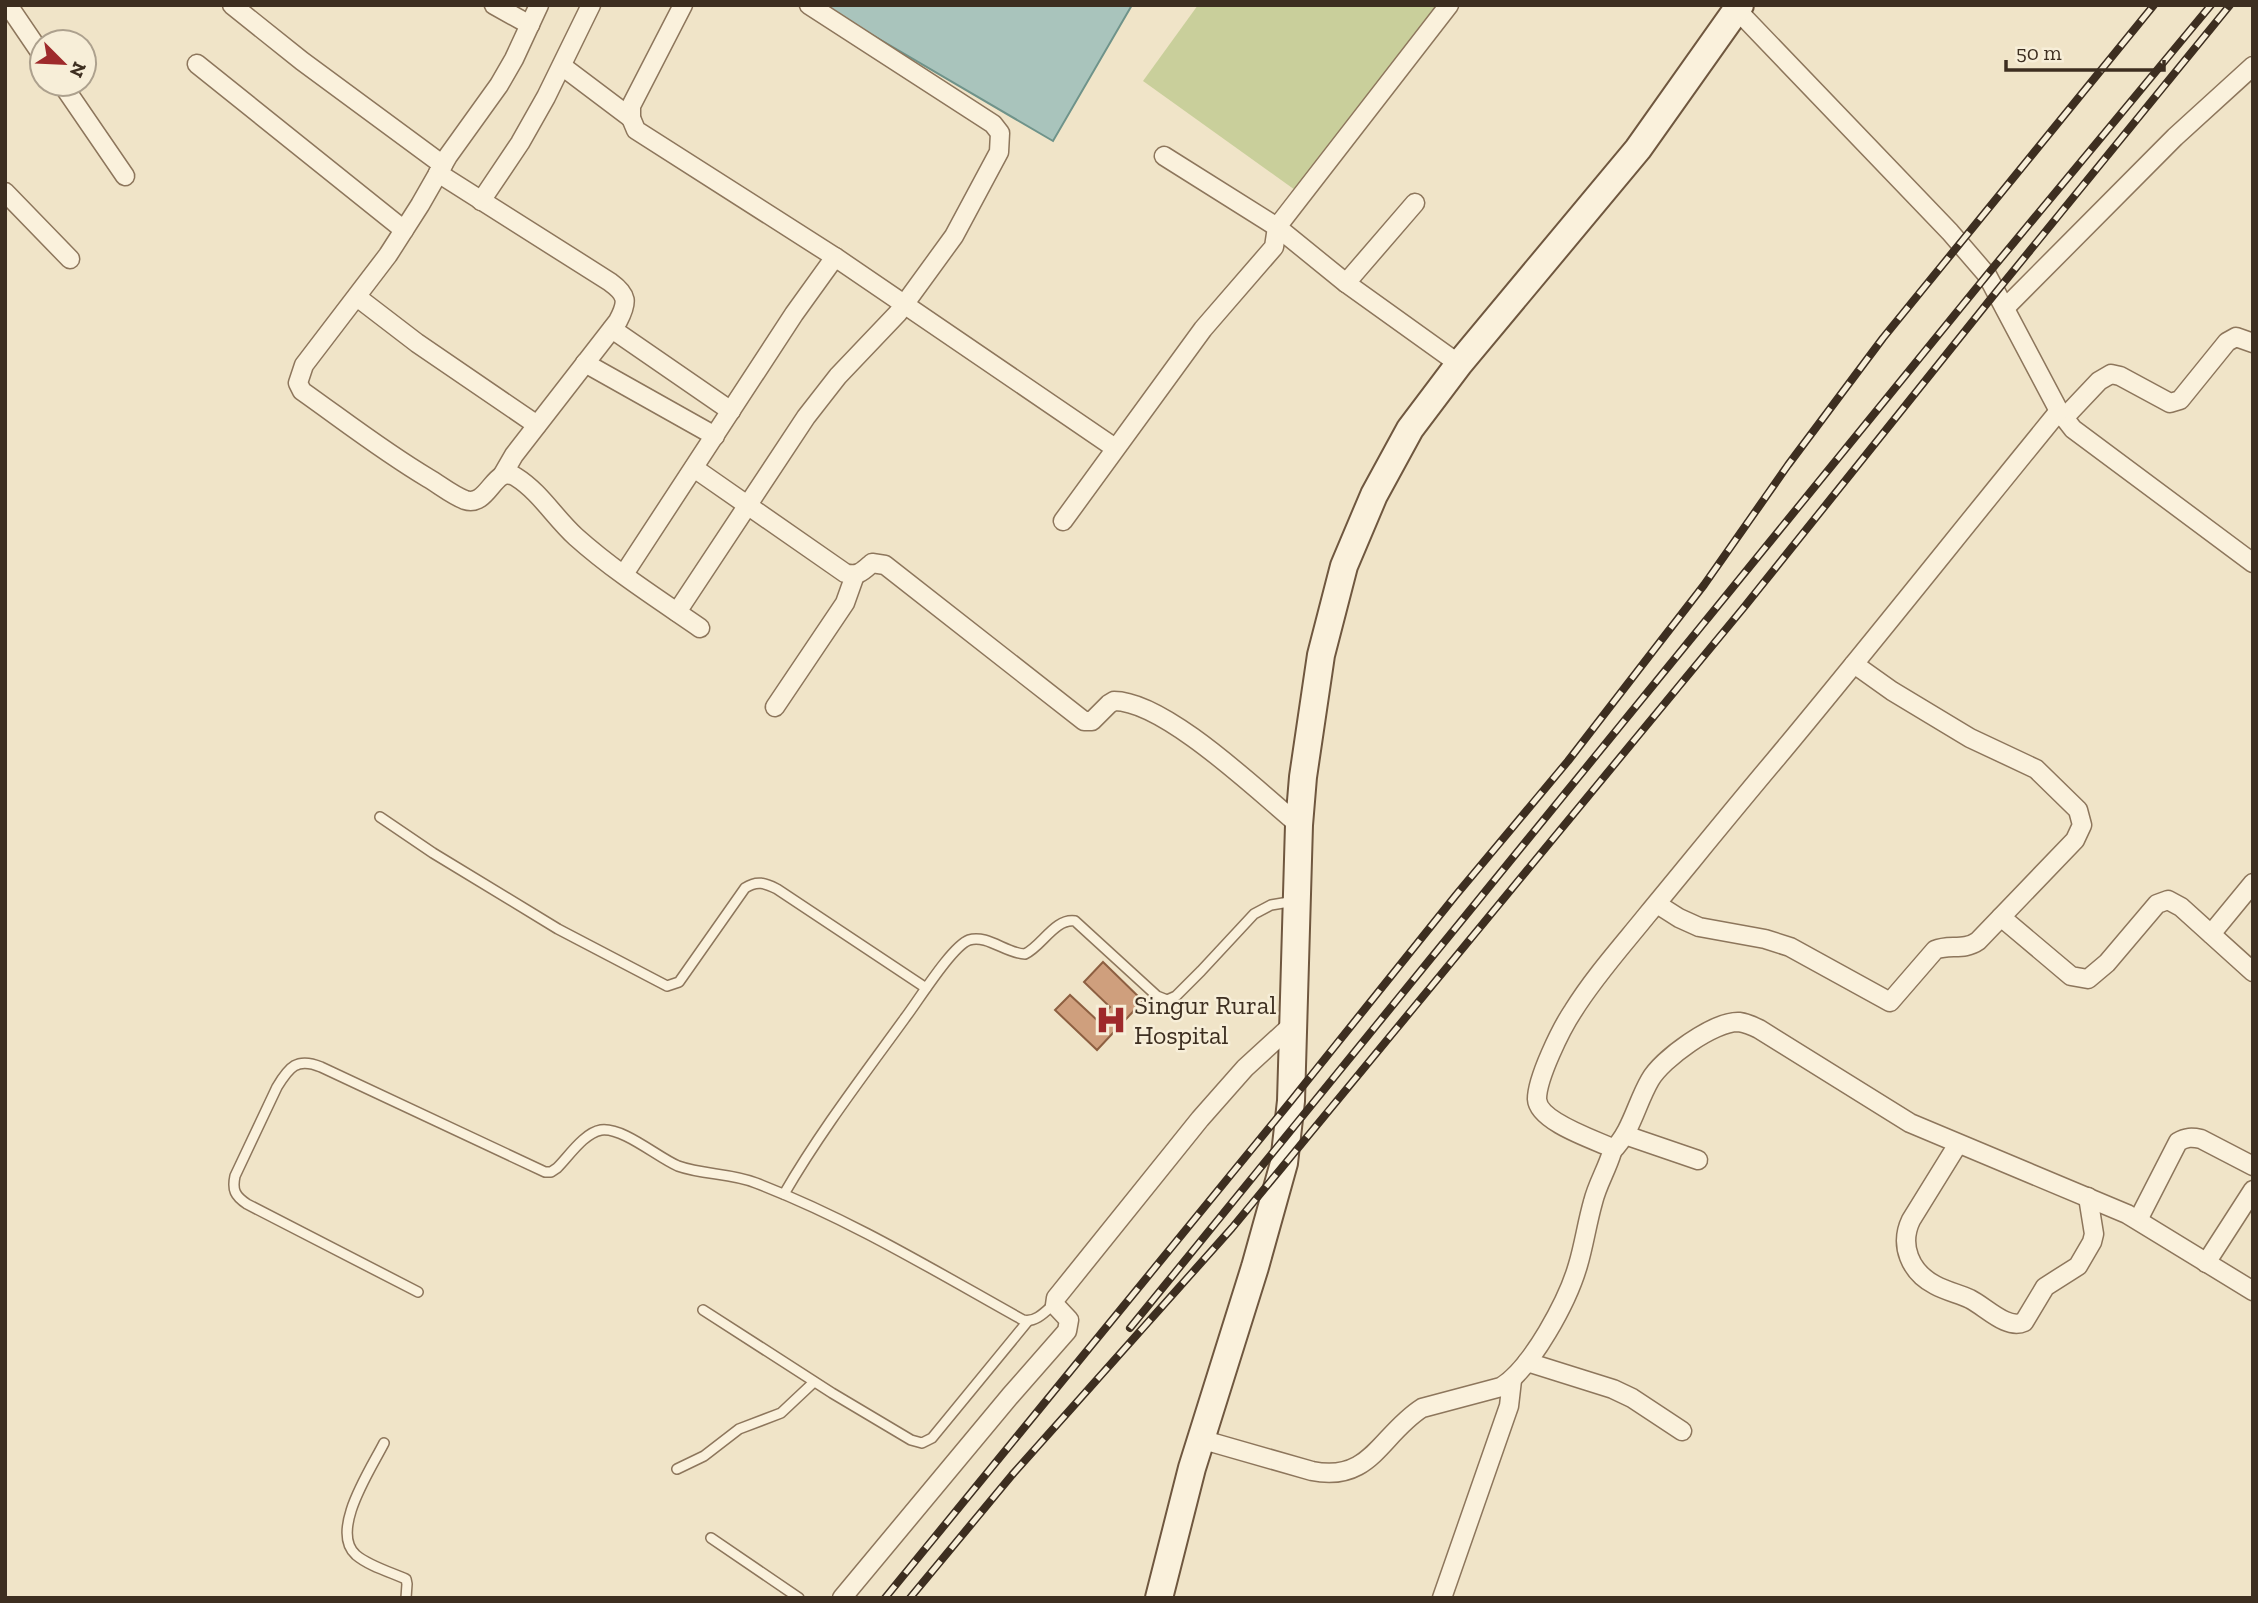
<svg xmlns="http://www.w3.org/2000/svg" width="2258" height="1603" viewBox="0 0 2258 1603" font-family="'Zilla Slab',serif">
<rect width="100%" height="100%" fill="#f0e4c8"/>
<!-- park -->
<path fill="#c9cf9b" d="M1198,5h250l-139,195 -166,-119z"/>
<!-- water -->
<path fill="#a9c4bc" stroke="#6f938a" stroke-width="2" d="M821,5h311l-79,136z"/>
<!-- building -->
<path fill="#cf9f7d" stroke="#8d5f41" stroke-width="2" d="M1103,962l40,39 -46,49 -42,-40 15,-15 28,26 12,-14 -26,-25z"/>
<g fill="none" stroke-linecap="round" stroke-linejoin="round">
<defs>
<g id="service">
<path d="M380,817l53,36 125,76 109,57 12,-4 66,-94c12,-8 20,-5 32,1l149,99"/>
<path d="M784,1194c36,-62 79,-118 121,-176 13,-17 47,-72 64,-78 18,-6 38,14 56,14 17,-8 30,-36 50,-33l82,75 10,4 9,-4 25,-25 53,-57 17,-9 24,-4"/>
<path d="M418,1292l-171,-88c-12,-8 -15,-14 -12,-28l42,-89c12,-20 20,-30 44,-20l224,105h6l6,-4c12,-12 27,-35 44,-38 22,-3 56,27 77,36 25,9 53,7 78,17 94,36 179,88 267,137 13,3 23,-9 32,-17"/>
<path d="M703,1310l129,83 79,47 11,3 10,-5 96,-117"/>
<path d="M384,1443c-13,26 -55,88 -28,112 13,11 34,17 50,24l1,5 -1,14"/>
<path d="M677,1469l27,-13 35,-27 42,-16 33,-31"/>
<path d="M711,1538l88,60"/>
</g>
<g id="minor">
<path d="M8,5l34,50"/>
<path d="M232,5l70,56 141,104"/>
<path d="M494,5l36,20"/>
<path d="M539,5l-25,54 -15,26 -51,71 -28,49 -32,50 -84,110 -6,18 4,8c41,29 82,61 126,87 12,7 24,17 37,22 24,8 29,-37 51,-23 24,15 39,41 60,60 38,34 82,62 124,91"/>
<path d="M683,5l-52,101v12l5,12 199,127 280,191"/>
<path d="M1737,10l213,222 37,43 72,136 14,18 180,134"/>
<path d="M197,64l207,166"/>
<path d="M562,66l69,52"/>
<path d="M62,84l63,92"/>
<path d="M1164,156l113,71 69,56 113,81"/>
<path d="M438,173l172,109c18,13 18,20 8,39l-104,134 -11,19"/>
<path d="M5,192l65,67"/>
<path d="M481,201l39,-58 26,-46 45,-92"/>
<path d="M1346,283l69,-80"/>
<path d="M357,297l60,46 120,82"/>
<path d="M2005,308l170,-171 78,-71"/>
<path d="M612,329l119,82"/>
<path d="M585,363l130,73"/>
<path d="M2064,418l35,-37 12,-7 9,2 50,27 10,-3 47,-58 9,-5 17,6"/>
<path d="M694,468l151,105c13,4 18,-2 27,-10l13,2 199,156h8l17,-17 5,-3c51,0 145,91 185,124"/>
<path d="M1063,521l140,-192 71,-82 3,-20 172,-222"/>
<path d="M624,574l170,-260 41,-57"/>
<path d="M677,612l129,-195 32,-41 60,-63 56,-77 45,-84 1,-19 -7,-9 -184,-119"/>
<path d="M775,707l70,-104 10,-28"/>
<path d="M1657,904l22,14 20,9 66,12 25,8 100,55 45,-52c14,-6 29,1 43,-9l97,-101 7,-15 -4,-15 -42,-41 -66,-31 -78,-47 -38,-27"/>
<path d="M2001,917l70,59 17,3 19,-16 50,-59 11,-4 13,7 72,65"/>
<path d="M2211,934l42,-51"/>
<path d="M1625,1135l73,25"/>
<path d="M1958,1144l-47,76c-12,25 -1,52 24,65 11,6 24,9 35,14 16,8 37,31 54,23l21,-35 33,-21 14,-24 2,-8 -6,-37"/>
<path d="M1612,1151c20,-20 24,-47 38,-71 12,-21 64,-59 89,-58 7,1 14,4 20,7l151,94 217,91 126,77"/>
<path d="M2138,1220l40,-78c8,-5 14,-5 23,-3l52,27"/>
<path d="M2206,1263l47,-73"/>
<path d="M1527,1362l86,27 19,9 50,33"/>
<path d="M1200,1439l112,32c59,12 68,-36 110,-63l79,-21c31,-19 67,-87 77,-122 6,-20 9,-42 15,-63 4,-17 14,-33 19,-50l-2,-5c-18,-8 -72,-26 -73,-48 0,-21 24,-70 36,-88 21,-34 49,-65 74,-96 43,-52 85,-104 128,-155 96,-115 189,-233 284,-349"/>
<path d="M842,1598l168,-202 57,-65 2,-11 -14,-15 1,-7 144,-179 45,-51 47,-43"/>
<path d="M1442,1598l67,-192 3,-26"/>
</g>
<path id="secondary" d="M1159,1598l33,-130 63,-201 29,-104 7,-62 8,-276 4,-48 18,-122 23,-89 30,-71 36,-66 49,-65 179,-215 102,-144"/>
</defs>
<!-- service casing -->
<use href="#service" stroke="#8d765c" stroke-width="12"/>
<!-- minor casing -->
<use href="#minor" stroke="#8d765c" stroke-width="21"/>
<!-- secondary casing -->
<use href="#secondary" stroke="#6f573f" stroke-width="30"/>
<!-- service -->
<use href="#service" stroke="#faf1dc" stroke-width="9"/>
<!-- minor -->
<use href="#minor" stroke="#faf1dc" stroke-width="18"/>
<!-- secondary -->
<use href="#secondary" stroke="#faf1dc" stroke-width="26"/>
<defs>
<g id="rail">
<path d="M1130,1328l857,-1053 224,-270"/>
<path d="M885,1598l406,-497 165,-206 112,-134 136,-176 84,-120 95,-127 271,-333"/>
<path d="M910,1598l102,-123 220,-247 513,-622 252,-315 233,-286"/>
</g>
</defs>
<!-- rail casing -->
<use href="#rail" stroke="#3d2e20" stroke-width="8"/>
<!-- rail -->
<use href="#rail" stroke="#f7eed8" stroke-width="5" stroke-dasharray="16" stroke-linecap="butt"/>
</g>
<!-- icons -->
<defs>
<symbol id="hospital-bare" viewBox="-9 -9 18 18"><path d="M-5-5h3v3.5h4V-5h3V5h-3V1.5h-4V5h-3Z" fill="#9e2a2b" stroke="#f7eed8" stroke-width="2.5" paint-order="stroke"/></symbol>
</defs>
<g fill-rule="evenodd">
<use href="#hospital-bare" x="1089" y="998" width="44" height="44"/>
</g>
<g text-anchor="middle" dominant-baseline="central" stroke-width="5" stroke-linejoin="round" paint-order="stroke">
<!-- poi labels -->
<g font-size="26" fill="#3d2e20" stroke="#f7eed8" text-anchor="start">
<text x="1134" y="1005">Singur Rural<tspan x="1134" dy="30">Hospital</tspan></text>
</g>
</g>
<!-- border -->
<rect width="2258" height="1603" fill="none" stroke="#3d2e20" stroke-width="14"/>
<!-- north arrow -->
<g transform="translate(63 63) rotate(114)"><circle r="33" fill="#f7eed8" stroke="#ada18e" stroke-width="2"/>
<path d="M0-5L12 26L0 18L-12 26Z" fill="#9e2a2b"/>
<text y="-10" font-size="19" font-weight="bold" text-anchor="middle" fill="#3d2e20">N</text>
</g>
<!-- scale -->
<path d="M2006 60v10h158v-10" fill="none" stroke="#3d2e20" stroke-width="3.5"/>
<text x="2016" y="60" font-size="21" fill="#3d2e20" stroke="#f7eed8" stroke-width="5" paint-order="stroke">50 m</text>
</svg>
